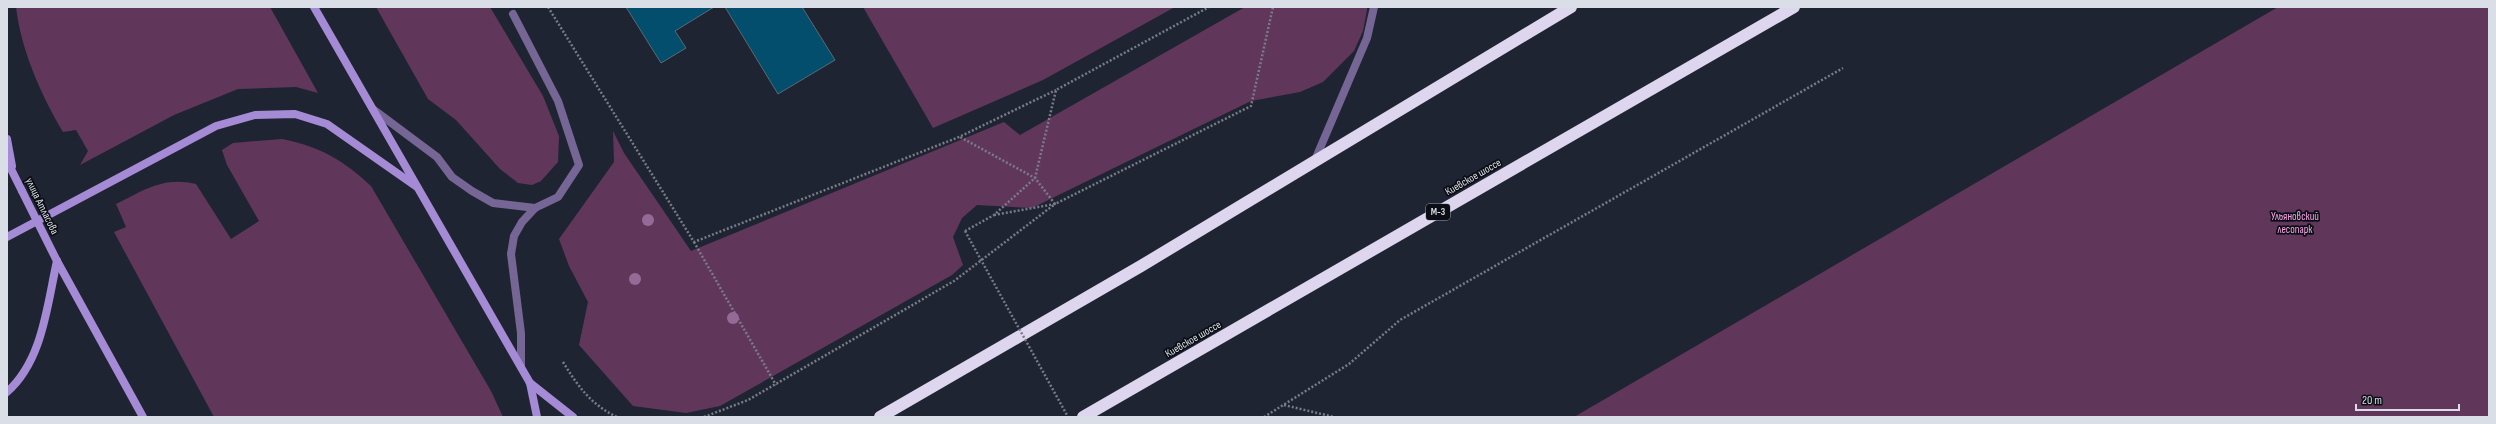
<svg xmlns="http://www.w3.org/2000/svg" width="2496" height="424" viewBox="0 0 2496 424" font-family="'Sofia Sans Condensed',sans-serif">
<rect width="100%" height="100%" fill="#1f2432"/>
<!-- green -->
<g fill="#61365b">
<path d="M16,7h254l48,86 -22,-6 -58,2 -64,26 -94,50 8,-14 -12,-21 -13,2c-22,-37 -42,-82 -47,-125z"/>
<path d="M376,7h114l53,89 16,40 -1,26 -17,19 -9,4 -14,-2 -18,-14 -44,-49 -28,-21z"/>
<path d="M863,7h312l-132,73 -110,48z"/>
<path d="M1245,7h122v3l-4,21 -9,20 -31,31 -23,10 -49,9 -219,107 -55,-3 -15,13 -9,19 10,28 -11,10 -232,131 -34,7 -53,-7 -54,-61 9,-43 -19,-36 -10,-27 55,-77 -1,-31 11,22 67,98 313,-129 16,13z"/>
<path d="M2278,7h211v410h-915z"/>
<path d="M282,139c39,8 61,21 89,47l120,205 12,26h-289l-100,-185 12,-5 -10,-23c28,-14 48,-28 80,-20l35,55 28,-18 -32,-56 -5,-15 11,-7z"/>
</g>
<!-- building -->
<g fill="#024e6c" stroke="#596a75">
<path d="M626,7h88l-39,24 11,17 -25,15z"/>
<path d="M725,7h77l33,53 -57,34z"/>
</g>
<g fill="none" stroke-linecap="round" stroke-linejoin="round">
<!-- path -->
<g stroke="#787c88" stroke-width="2.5" stroke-dasharray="2 2" stroke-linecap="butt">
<path d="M548,7l146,235 265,-105 97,-47"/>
<path d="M994,215l61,-11 196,-98 22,-99"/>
<path d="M965,231l29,-16 41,-37 21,-88 153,-83"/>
<path d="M694,242l82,143"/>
<path d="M563,362c14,23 28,43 54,55"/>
<path d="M1284,405l50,12"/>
<path d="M704,417l44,-17 206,-119 101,-77 -20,-26 -75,-41"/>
<path d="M1264,417l85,-53 51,-44 443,-252"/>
</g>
<!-- lane -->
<g stroke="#766695" stroke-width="8">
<path d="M513,14l45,87 21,64 -21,32 -23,11 -13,14 -8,14 -3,18 10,79v33"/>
<path d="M374,110l63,47 15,20 20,14 21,12 42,5"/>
<path d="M1315,160l52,-122 7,-31"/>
</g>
<!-- secondary -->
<g stroke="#a58bd6" stroke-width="8">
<path d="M314,7l216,376 7,34"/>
<path d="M7,139l5,27"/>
<path d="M7,161l15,30"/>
<path d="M7,237l209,-111 39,-11 40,-1 32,10 90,63"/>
<path d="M57,261l86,156"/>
<path d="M530,383l43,34"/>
<path d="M7,392c36,-32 40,-87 50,-131"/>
</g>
<!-- highway -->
<g stroke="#ddd6ee" stroke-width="12">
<path d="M880,417l261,-151 430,-259"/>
<path d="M1083,417l711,-410"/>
</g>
<!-- path-bridge -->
<path stroke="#787c88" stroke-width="2.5" stroke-dasharray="2 2" stroke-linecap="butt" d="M965,231l103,186"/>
<!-- secondary-bridge -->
<path stroke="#a58bd6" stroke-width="8" d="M22,191l35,70"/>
</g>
<!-- trees -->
<g fill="#966a97">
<circle cx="648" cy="220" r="6"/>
<circle cx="635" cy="279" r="6"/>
<circle cx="733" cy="318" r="6"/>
</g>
<g text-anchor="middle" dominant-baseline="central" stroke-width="3.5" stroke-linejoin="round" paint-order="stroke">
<!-- shield labels -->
<rect fill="#0b0e14" stroke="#9ca0a8" stroke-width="1" x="1426" y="204" width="24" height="16" rx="3"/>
<g font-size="10" font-weight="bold" fill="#dadee7">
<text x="1438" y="212">М-3</text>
</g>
<!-- street labels -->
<g font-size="11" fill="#dadee7" stroke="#0b0e14">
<text transform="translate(1473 177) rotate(-30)">Киевское шоссе</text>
<text transform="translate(42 206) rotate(64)">улица Атласова</text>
<text transform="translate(1193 339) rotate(-30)">Киевское шоссе</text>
</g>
<!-- park labels -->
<g font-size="11" fill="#f7a3e9" stroke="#0b0e14">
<text x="2295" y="216">Ульяновский<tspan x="2295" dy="13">лесопарк</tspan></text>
</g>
</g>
<!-- border -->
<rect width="2496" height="424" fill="none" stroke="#dadee7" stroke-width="16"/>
<!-- scale -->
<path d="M2356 404v6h103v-6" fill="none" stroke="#dadee7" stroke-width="2"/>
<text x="2362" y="404" font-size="12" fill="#dadee7" stroke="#0b0e14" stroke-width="3" paint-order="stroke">20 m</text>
</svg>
